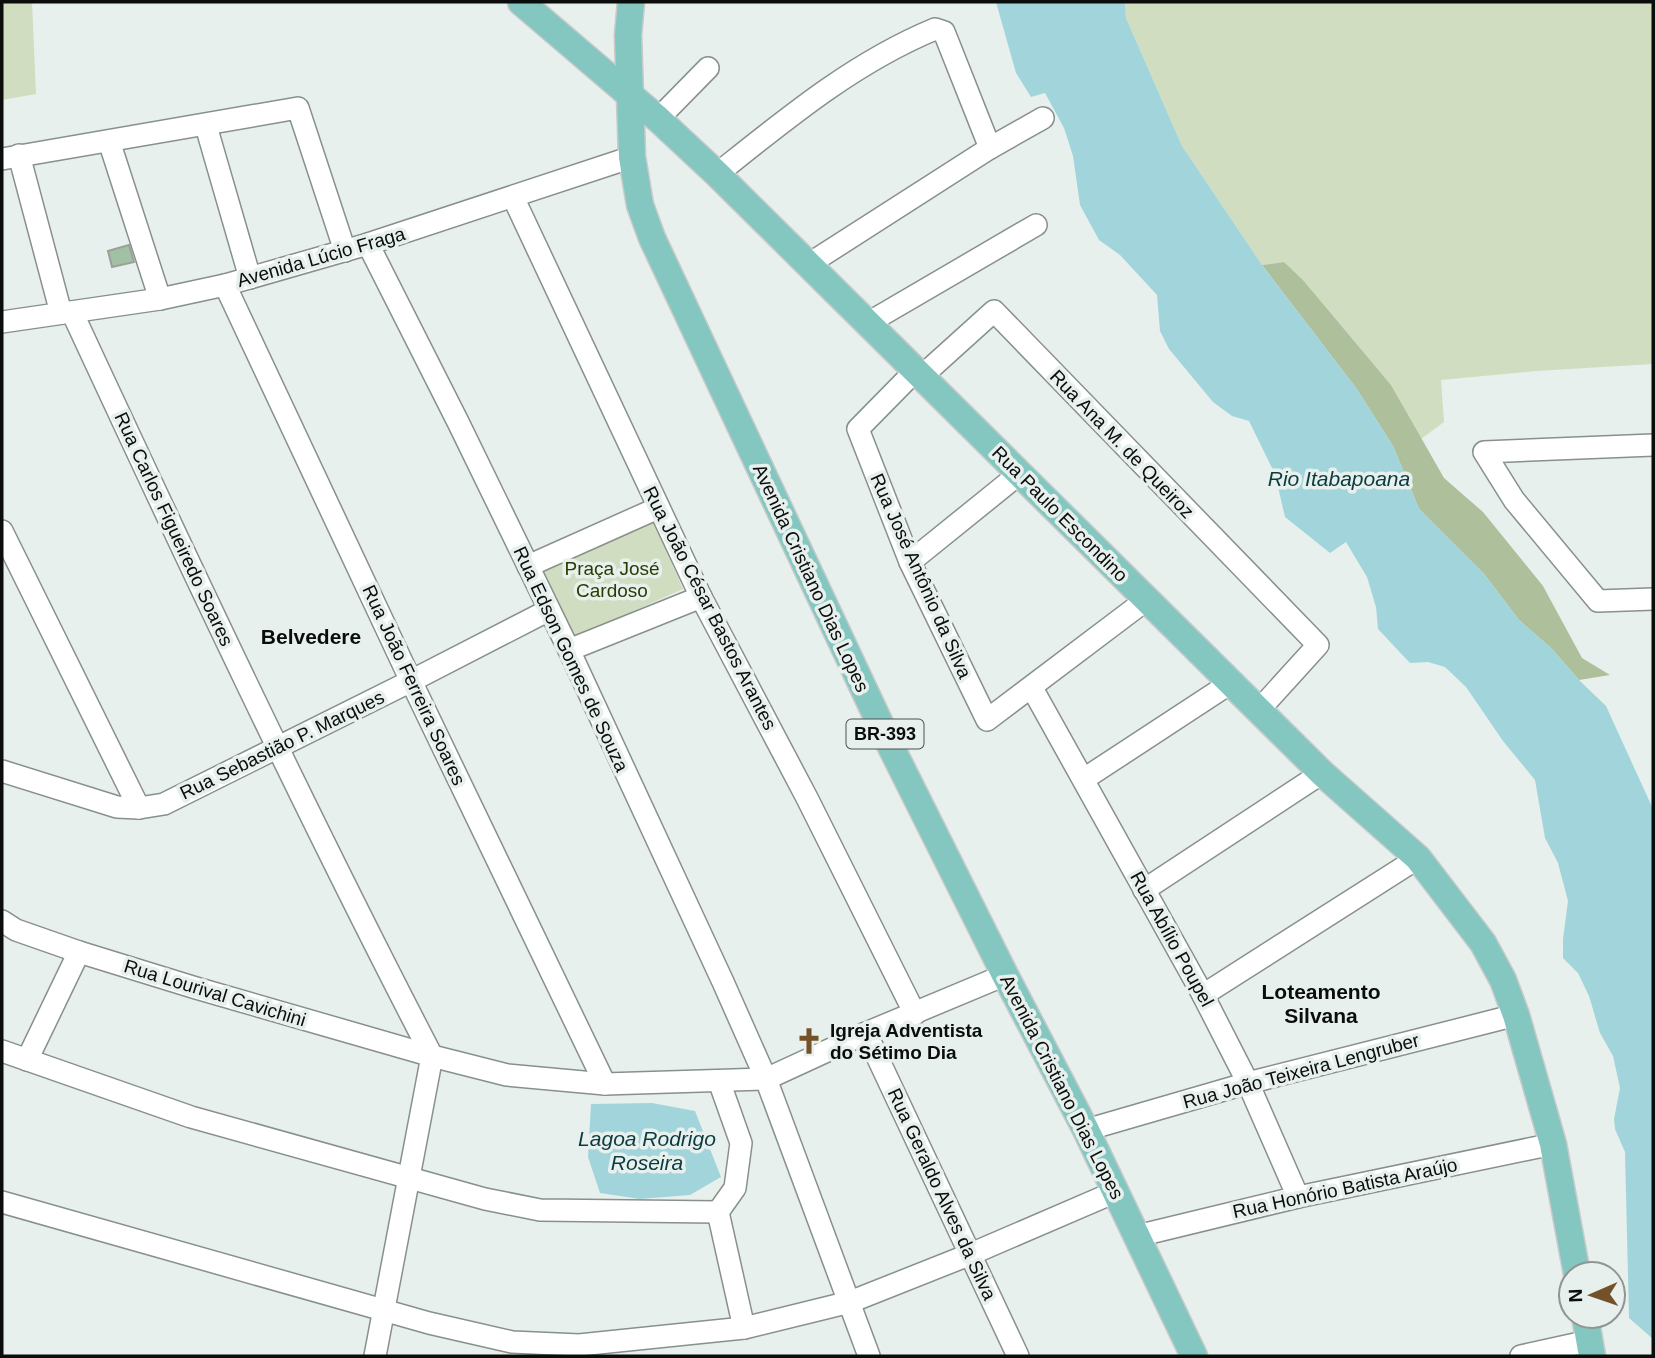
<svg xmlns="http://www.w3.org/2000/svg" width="1655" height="1358" viewBox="0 0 1655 1358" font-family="Arial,sans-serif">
<rect width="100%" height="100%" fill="#e7f0ec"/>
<!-- green -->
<g fill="#d0ddc1">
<path d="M2,2h30l4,92 -34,6z"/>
<path d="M1125,2h528v362l-117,7 -95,9 3,42 -23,17 -30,-54 -88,-105 -19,-18 -22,3 -80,-119 -56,-128z"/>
<path d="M652,518l31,71 -112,50 -31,-70z"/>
</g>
<!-- forest -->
<path fill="#aebf9b" d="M1284,262l19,18 88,105 53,93 39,34 60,74 39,72 28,17 -31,5 -28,-32 -32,-28 -35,-46 -65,-65 -26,-63 -37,-58 -94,-123z"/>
<!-- water -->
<g fill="#a2d5db">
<path d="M996,2h129l1,16 56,128 80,119 94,123 37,58 26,63 65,65 35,46 32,28 28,32 27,26 47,103v530l-24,-21 -4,-166 -10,-23 -1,-10 6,-31 -7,-32 -13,-23 -11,-37 -11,-23 -15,-15v-19l5,-38 -10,-38 -13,-25 -10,-58 -32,-39 -37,-54 -21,-20 -17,-5 -18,1 -32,-34 -2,-22 -9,-30 -21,-35 -16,11 -45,-36 -10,-43 -26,-53 -17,-5 -19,-14 -44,-53 -9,-18 -3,-36 -37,-40 -21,-15 -19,-35 -7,-49 -9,-28 -19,-35 -14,4 -15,-24z"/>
<path d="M652,1103l43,8 26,66 -31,18 -50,4 -40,-6 -12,-36 3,-53z"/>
</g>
<!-- building -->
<path fill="#a2c1a4" stroke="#9aa09a" stroke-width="2" d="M129,245l5,17 -22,5 -4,-16z"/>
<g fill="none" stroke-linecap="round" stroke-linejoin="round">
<defs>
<g id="minor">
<path d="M658,119l50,-51"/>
<path d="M206,126l44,152"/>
<path d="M109,141l51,158"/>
<path d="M19,155l42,158"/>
<path d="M2,159l296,-51 47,143"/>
<path d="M717,174c69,-55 136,-111 218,-145l9,3 4,10 42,106"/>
<path d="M513,197l188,400 106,201 108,216"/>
<path d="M368,244l90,178 111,228 154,332 43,97 103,277"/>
<path d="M809,264l181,-116 53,-30"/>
<path d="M225,285l186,396 194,403"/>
<path d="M72,312c116,250 233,499 360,744"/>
<path d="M2,322l158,-23 65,-14 143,-41 264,-87"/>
<path d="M868,323l168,-98"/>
<path d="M916,370l-58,59 52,133 77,158 159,-120"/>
<path d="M922,376l72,-65 324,334 -58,64"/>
<path d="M1653,445l-169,7 30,48 84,101 55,-2"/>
<path d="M2,531l137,277"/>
<path d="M910,562l109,-88"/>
<path d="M528,566l130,-58"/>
<path d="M569,650l132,-53"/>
<path d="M1032,688l171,307 45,88 50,114"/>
<path d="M2,771l115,36 22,1 25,-4 247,-123 138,-71"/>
<path d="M1084,779l148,-97"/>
<path d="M1144,890l178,-117"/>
<path d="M2,921l14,9 63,22 117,36 236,68 75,19 98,9 161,-5 100,-46 139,-58"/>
<path d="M1203,995l215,-137"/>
<path d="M866,1033l152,323"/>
<path d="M2,1051l189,66 294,82 55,11 178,2"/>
<path d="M27,1060l52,-108"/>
<path d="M719,1081l22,62 -6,45 -17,24 26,116"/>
<path d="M1086,1130l162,-47 268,-68"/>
<path d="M2,1202l427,121 83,19 67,3 165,-17 106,-26 121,-48 144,-62"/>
<path d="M1137,1236l161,-39 255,-53"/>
<path d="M375,1356l57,-300"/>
<path d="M1521,1356l68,-15"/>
</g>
<g id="major">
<path d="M521,2l137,117 59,55 605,599 96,85 65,85 20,37 13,35 37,129 24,130"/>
<path d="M631,2l-3,33 4,122 8,48 12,33 239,509 114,228 81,155 108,226"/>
<path d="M1585,1316l7,40"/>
</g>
</defs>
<!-- minor casing -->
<use href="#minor" stroke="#88908c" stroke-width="24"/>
<!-- major casing -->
<use href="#major" stroke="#c9caca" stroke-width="29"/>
<!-- minor -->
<use href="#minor" stroke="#fff" stroke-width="21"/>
<!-- major -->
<use href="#major" stroke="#84c7c1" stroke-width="26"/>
</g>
<!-- icons -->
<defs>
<symbol id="church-bare" viewBox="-9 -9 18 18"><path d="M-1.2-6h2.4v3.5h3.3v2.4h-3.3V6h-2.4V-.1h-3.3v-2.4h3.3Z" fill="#735229" stroke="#e7f0ec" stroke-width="2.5" paint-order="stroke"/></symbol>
</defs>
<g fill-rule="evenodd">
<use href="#church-bare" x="790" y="1022" width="38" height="38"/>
</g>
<g text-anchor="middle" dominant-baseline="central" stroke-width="7" stroke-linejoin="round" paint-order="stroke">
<!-- shield labels -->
<rect fill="#e7f0ec" stroke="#4c514f" stroke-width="2" x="846.5" y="719.5" width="77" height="29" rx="5"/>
<g font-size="18" font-weight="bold" fill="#0a0d0c">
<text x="885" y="734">BR-393</text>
</g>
<!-- street labels -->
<g font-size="19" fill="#0a0d0c" stroke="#e7f0ec">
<text transform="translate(321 257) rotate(-16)">Avenida Lúcio Fraga</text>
<text transform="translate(1122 444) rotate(46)">Rua Ana M. de Queiroz</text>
<text transform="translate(1060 514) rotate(45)">Rua Paulo Escondino</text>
<text transform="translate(174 529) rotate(65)">Rua Carlos Figueiredo Soares</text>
<text transform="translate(921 576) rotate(66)">Rua José Antônio da Silva</text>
<text transform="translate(811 578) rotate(65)">Avenida Cristiano Dias Lopes</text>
<text transform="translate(710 608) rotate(63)">Rua João César Bastos Arantes</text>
<text transform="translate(571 659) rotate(65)">Rua Edson Gomes de Souza</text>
<text transform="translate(414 685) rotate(65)">Rua João Ferreira Soares</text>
<text transform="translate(282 745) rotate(-26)">Rua Sebastião P. Marques</text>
<text transform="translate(1172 939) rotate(61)">Rua Abílio Poupel</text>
<text transform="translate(215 993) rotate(17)">Rua Lourival Cavichini</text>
<text transform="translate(1301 1071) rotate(-15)">Rua João Teixeira Lengruber</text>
<text transform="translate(1062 1087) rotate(63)">Avenida Cristiano Dias Lopes</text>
<text transform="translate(1345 1188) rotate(-12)">Rua Honório Batista Araújo</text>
<text transform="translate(942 1194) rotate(65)">Rua Geraldo Alves da Silva</text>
</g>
<!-- park labels -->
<g font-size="19" fill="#293d03" stroke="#e7f0ec">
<text x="612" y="568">Praça José<tspan x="612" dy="22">Cardoso</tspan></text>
</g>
<!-- poi labels -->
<g font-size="19" font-weight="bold" fill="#0a0d0c" stroke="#e7f0ec" text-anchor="start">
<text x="830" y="1030">Igreja Adventista<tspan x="830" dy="22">do Sétimo Dia</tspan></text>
</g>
<!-- water labels -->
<g font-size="21" font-style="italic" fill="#0a3b40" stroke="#e7f0ec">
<text x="1339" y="478">Rio Itabapoana</text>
<text x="647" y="1138">Lagoa Rodrigo<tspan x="647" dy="24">Roseira</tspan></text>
</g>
<!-- neighbourhood labels -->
<g font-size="21" font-weight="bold" fill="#0a0d0c" stroke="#e7f0ec">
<text x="311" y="636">Belvedere</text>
<text x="1321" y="991">Loteamento<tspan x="1321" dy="24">Silvana</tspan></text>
</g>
</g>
<!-- border -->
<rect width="1655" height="1358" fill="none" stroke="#0a0d0c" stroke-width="7"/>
<!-- north arrow -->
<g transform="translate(1592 1295) rotate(268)"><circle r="33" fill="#e7f0ec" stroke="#8f9592" stroke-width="2"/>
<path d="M0-5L12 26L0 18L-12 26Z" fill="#735229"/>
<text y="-10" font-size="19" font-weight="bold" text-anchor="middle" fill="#0a0d0c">N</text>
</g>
</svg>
